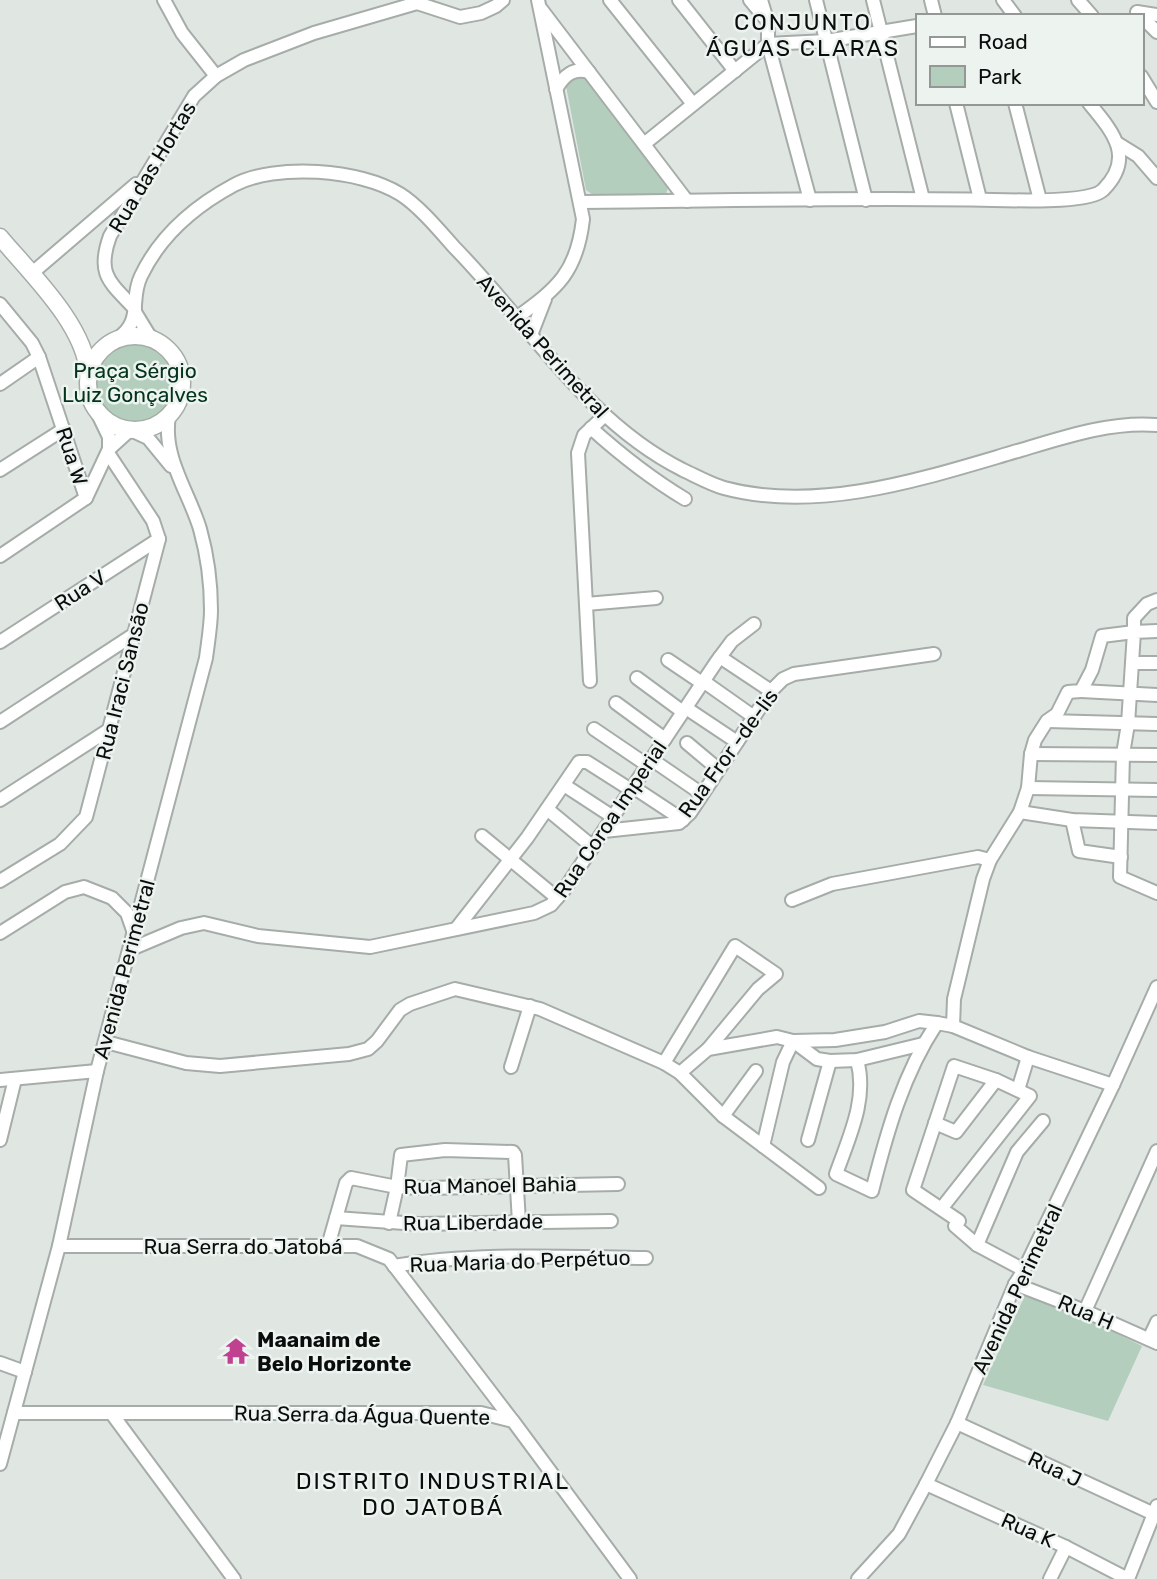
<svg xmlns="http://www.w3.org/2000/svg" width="1157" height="1579" viewBox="0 0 1157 1579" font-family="Rubik,sans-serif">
<rect width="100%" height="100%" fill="#e0e7e3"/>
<!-- green -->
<g fill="#b4cebe">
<path d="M576,76l9,1 84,108 -3,9 -5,2 -68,-1 -7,-5 -20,-104z"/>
<circle cx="135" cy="382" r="43"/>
<path d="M1028,1289l114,57 -34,75 -125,-36z"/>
</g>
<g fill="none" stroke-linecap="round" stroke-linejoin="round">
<defs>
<g id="street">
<path d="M164,0l18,33 34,43"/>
<path d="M610,0l83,104"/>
<path d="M679,0l56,71"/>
<path d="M750,0l14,17"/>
<path d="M761,0l7,23v21l42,156"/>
<path d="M816,0l50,200"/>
<path d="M873,0l50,199"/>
<path d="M931,0l4,16"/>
<path d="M1003,0l12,16"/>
<path d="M1078,0l14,16"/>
<path d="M541,9l146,192"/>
<path d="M1137,12l20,3"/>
<path d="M1141,16l16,16"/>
<path d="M1141,76l16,26"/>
<path d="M556,89c8,-13 17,-22 33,-17"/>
<path d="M956,103l24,96"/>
<path d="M1015,103l25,97"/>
<path d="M1117,143l21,13 19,22"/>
<path d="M644,144l124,-100 58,-3 91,-15"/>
<path d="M580,202c137,-1 275,-5 413,-2 22,0 95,4 110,-10 33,-33 9,-59 -14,-87"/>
<path d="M31,274l105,-90"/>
<path d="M0,304l32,39 7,14 47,141"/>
<path d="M135,309c-25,-27 -39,-34 -25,-73l84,-140 22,-20 28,-16 70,-27 103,-30 43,14 21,-4 15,-7 7,-6"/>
<path d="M135,312l14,23 10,7"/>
<path d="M516,318c42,-30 61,-46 67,-99l-45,-219"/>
<path d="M531,335l14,-36"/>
<path d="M117,339c27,-19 12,-39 24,-63 19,-40 54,-70 93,-91 42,-22 126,-16 166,9 18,11 39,36 54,53 75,76 131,174 229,223 13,6 27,14 41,18 97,26 204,-11 297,-38 43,-13 91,-29 136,-25"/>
<path d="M0,384l39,-27"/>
<path d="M96,410l13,27v12"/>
<path d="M591,428c30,27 59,50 94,71"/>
<path d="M133,431l15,7 23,28"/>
<path d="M0,470l64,-41"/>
<path d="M0,556l86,-58 23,-49 21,-19"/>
<path d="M586,604l70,-6"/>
<path d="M1157,631l-23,1 -6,92 -5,30 -3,123 37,16"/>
<path d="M0,642l159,-103"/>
<path d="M720,657l51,34"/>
<path d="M668,660l34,23"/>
<path d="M1132,663h25"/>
<path d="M637,678l46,34"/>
<path d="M590,681l-12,-228 6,-18 20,-19"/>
<path d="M703,681l51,36"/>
<path d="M1081,691l76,4"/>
<path d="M616,703l49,36"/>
<path d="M686,708l51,34"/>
<path d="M1048,721l109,3"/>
<path d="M0,722l133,-87"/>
<path d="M594,729l53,36"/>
<path d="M687,743l31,26"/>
<path d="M1031,754l126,1"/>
<path d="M651,759l51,35"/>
<path d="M564,785l49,32"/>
<path d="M633,787l50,33"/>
<path d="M1028,788l129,2"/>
<path d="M0,800l110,-71"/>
<path d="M547,809l46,38"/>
<path d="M1020,812l52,8 85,3"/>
<path d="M1072,820l7,31 42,6"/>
<path d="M604,831l75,-8 11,-10 81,-122 12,-12 11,-5 140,-20"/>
<path d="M482,836l75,62"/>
<path d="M990,860l30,-48 8,-24 3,-34 4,-14 12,-19 10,-7 11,-22 13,-1 11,-21 10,-34 32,-4v-14l13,-14 10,-4"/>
<path d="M0,881l60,-37 26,-27 73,-278 -6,-18 -45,-68"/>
<path d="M792,900l40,-16 146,-27 12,3 -7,19 -29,120 -1,27"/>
<path d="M456,929l71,-91 52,-76h8l44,28"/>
<path d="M0,933l65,-41 19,-5 28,11 15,15 7,20"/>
<path d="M131,949l50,-21 23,-5 54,13 112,11 164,-34 17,-8 13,-15 153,-229 15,-20 22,-17"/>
<path d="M106,1042l80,21 34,3 129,-12 19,-5 9,-8 23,-31 10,-6 45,-15 85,20 124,54 16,10 43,43 96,72"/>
<path d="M857,1060c11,39 -8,77 -21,114l36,17c15,-59 31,-117 65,-168"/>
<path d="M664,1063l71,-117 41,28 -18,15 -50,60"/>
<path d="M511,1067l19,-61"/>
<path d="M680,1073l28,-24 69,-12 16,4 24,18 13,2 27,-1 66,-16"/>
<path d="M0,1080l97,-9"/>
<path d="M1018,1090l10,-33"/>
<path d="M723,1116l33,-45"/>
<path d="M935,1123l21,9 40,-52"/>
<path d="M0,1140l15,-61"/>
<path d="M808,1140l22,-79"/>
<path d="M763,1146l20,-84 10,-21 42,-1 50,-8 34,-11 18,2 16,3 75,31 85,28"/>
<path d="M941,1209l89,-113 -34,-16 -42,-14 -41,124 46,31 -4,5 22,19"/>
<path d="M336,1218l82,6 193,-3"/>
<path d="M389,1223l8,-36 4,-32 44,-5 68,2 2,3 4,67"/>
<path d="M59,1246h298l32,13 123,161"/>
<path d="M328,1246l18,-63 5,-5 46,9 30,1 191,-4"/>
<path d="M394,1266c82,-14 169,-9 252,-8"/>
<path d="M1024,1270l-47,-25 40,-93 26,-31"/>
<path d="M1015,1284l70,27 72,32"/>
<path d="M1085,1311l72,-160"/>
<path d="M1149,1339l8,-17"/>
<path d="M0,1363l25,9"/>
<path d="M14,1413h467l32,8 117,158"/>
<path d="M112,1414l122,165"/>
<path d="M957,1423l197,91"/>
<path d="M0,1464l59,-218 38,-175 109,-413c2,-16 5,-33 5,-48 0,-26 -4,-56 -11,-81 -11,-37 -38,-72 -31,-113"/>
<path d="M926,1484l140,63 62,32"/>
<path d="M858,1579l41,-45 27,-50 31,-61 58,-139 9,-14 89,-185 44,-98"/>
<path d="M1050,1579l16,-32"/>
<path d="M1128,1579l29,-73"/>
</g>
<g id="secondary">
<path d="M0,237c30,36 85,88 88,136"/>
<circle cx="135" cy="383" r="47"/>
</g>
</defs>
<!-- street casing -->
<use href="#street" stroke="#a6aca8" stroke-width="16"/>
<!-- secondary casing -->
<use href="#secondary" stroke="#a6aca8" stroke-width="19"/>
<!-- street -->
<use href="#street" stroke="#fff" stroke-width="12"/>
<!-- secondary -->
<use href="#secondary" stroke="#fff" stroke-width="16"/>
</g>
<!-- icons -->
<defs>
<symbol id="temple-bare" viewBox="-9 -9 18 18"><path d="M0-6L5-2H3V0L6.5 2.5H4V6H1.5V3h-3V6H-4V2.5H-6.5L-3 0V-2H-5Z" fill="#bf418f" stroke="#edf4f0" stroke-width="2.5" paint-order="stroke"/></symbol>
</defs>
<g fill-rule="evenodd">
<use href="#temple-bare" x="217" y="1332" width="38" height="38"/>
</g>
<g text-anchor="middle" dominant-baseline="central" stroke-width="5" stroke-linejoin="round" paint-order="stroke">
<!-- street labels -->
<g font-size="21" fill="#0b0d0c" stroke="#edf4f0">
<text transform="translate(152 167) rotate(-59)">Rua das Hortas</text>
<text transform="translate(543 346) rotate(48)">Avenida Perimetral</text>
<text transform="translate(72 456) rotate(72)">Rua W</text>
<text transform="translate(80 590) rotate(-33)">Rua V</text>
<text transform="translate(122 681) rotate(-76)">Rua Iraci Sansão</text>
<text transform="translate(728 753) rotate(-54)">Rua Fror -de-lis</text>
<text transform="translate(610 819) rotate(-56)">Rua Coroa Imperial</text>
<text transform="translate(124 969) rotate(-75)">Avenida Perimetral</text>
<text transform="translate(490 1185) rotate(-1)">Rua Manoel Bahia</text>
<text transform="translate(473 1222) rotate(-1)">Rua Liberdade</text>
<text x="243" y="1246">Rua Serra do Jatobá</text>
<text transform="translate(520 1261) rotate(-2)">Rua Maria do Perpétuo</text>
<text transform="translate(1017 1289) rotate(-65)">Avenida Perimetral</text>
<text transform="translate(1086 1312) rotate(23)">Rua H</text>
<text transform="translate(362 1415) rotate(1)">Rua Serra da Água Quente</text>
<text transform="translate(1055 1469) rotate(25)">Rua J</text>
<text transform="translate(1028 1530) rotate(24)">Rua K</text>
</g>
<!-- park labels -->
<g font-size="21" fill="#03321d" stroke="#edf4f0">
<text x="135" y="370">Praça Sérgio<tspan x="135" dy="24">Luiz Gonçalves</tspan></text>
</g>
<!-- poi labels -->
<g font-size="21" font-weight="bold" fill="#0b0d0c" stroke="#edf4f0" text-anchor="start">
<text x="257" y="1339">Maanaim de<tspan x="257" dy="24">Belo Horizonte</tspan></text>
</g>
<!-- neighbourhood labels -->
<g font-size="23" letter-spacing="2" fill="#0b0d0c" stroke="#edf4f0">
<text x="803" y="22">CONJUNTO<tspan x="803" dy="26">ÁGUAS CLARAS</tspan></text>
<text x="433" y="1481">DISTRITO INDUSTRIAL<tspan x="433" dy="26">DO JATOBÁ</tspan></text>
</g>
</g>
<!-- legend -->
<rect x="916" y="14" width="228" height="91" fill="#edf4f0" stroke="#939895" stroke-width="2"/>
<rect x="930" y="37" width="35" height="10" fill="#ffffff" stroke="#939895" stroke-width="2"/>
<text x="978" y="49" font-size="21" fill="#0b0d0c">Road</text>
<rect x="930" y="66" width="35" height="21" fill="#b4cebe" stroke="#939895" stroke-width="2"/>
<text x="978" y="84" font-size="21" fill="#0b0d0c">Park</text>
</svg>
